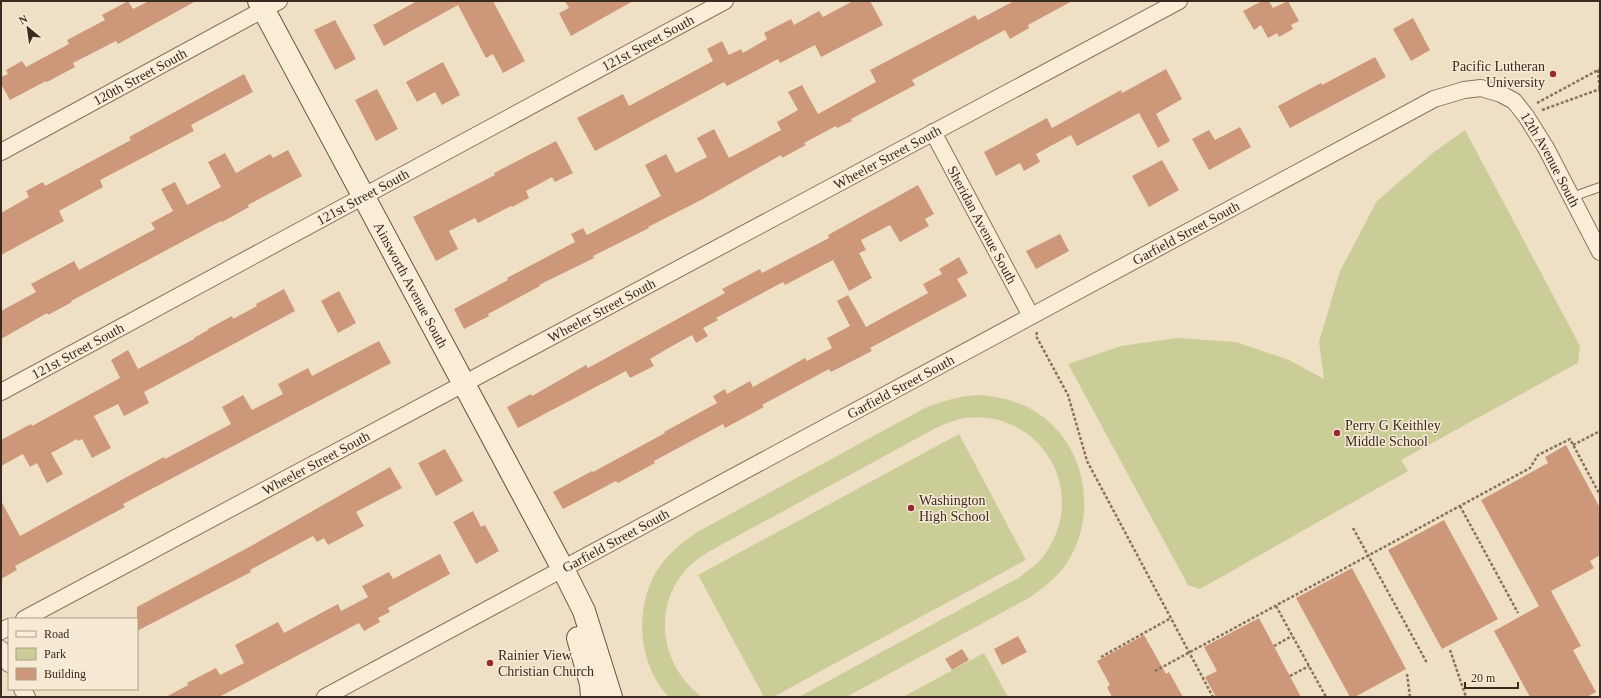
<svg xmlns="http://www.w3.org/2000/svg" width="1601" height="698" viewBox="0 0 1601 698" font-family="Georgia,serif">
<rect width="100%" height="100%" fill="#efe0c5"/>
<!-- green -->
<g fill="#cacd98">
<path d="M1465,130l115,216 -2,17 -177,97 7,11 -208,118 -12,-4 -120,-221 53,-18 56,-8 59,4 53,18 35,19 -5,-37 21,-71 37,-70 57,-49z"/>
<path d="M980,395c12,1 24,3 35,7 64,22 87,100 55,156 -10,17 -25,29 -41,40l-183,99h-47l219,-119c13,-9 25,-18 32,-32 36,-62 -14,-137 -85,-128 -10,2 -20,6 -29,10l-226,123c-12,7 -22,15 -30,26 -28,40 -15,93 22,120h-33c-33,-35 -36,-95 -7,-134 11,-13 23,-23 37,-32l226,-123c19,-8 35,-12 55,-13z"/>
<path d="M959,434l67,126 -253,137h-9l-66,-122z"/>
<path d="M984,653l24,44h-105z"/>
</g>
<!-- building -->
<g fill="#cd987a">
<path d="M128,1l5,8 16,-8h47l-78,43 -2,-3 -43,22 2,4 -28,15 -1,-1 -36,19 -9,-16v-7l7,-3 -2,-4 16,-9 4,6 43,-23 -2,-4 38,-20 -3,-5z"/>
<path d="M417,1h76l32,60 -22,12 -10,-19 -7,4 -28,-53 -74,41 -11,-21z"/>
<path d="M565,1h68l-62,35 -12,-23 10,-5z"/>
<path d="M853,1h17l13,24 -62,32 -6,-12 -35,18 -2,-4 -51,27 -3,-4 -129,69 -18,-33 46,-24 6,12 84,-45 -6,-12 15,-8 7,14 12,-6 2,4 24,-14 -3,-6 27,-14 3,6 25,-14 4,6z"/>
<path d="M1014,1h58l-44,24 1,3 -19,11 -5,-9 -93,50 3,5 -64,34 1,2 -15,7 -1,-2 -32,17 2,2 -24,13 -1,-3 -78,44 -55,28 1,1 -56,28 1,2 -55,27 1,1 -52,28 1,2 -25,13 -10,-20 54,-29 -1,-2 68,-36 -4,-8 12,-6 4,7 74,-39 -16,-31 21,-11 10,19 31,-16 -10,-19 17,-9 15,29 52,-28 -4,-8 21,-12 -10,-18 14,-7 16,29 58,-32 -6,-12 105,-55 3,5z"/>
<path d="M1262,1h7l4,7 15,-7 11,20 -8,4 2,4 -14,8 -2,-4 -9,5 -7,-13 -7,5 -11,-19z"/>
<path d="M1413,18l17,32 -19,11 -18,-32z"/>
<path d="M335,20l21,39 -21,11 -21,-40z"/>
<path d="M1375,57l11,20 -96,51 -12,-22 43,-23 1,2z"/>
<path d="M443,62l17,33 -18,10 -7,-13 -18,10 -11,-20z"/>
<path d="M1166,69l16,30 -26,15 14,27 -12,7 -19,-35 -62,33 -6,-11 -35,19 4,8 -16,9 -4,-8 -24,13 -12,-24 63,-34 5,10 69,-38 1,3z"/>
<path d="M244,74l9,18 -62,33 3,6 -94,49 3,7 -44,24 5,10 -63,34v-42l28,-16 -3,-6 17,-9 2,4 86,-46 -2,-3z"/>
<path d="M377,89l21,40 -22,12 -21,-41z"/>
<path d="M1240,127l11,20 -42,23 -17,-31 17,-9 6,10z"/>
<path d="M556,141l17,32 -18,9 -3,-5 -26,14 3,7 -17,9 -1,-1 -33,17 -3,-5 -26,13 9,18 -22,12 -23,-44 82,-42 -1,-2z"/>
<path d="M288,150l14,26 -54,29 1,2 -27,15 -1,-1 -150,80 1,1 -24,13 -1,-2 -46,26v-28l35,-19 -5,-8 43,-23 5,9 76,-41 -4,-6 22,-12 -12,-22 14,-7 12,23 34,-18 -13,-25 17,-9 11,20 34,-19 3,4z"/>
<path d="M1162,160l17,30 -30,17 -17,-31z"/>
<path d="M918,185l16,29 -9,5 4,7 -29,16 -10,-17 -29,15 5,10 -7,3 13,25 -23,13 -16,-31 -48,25 -2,-3 -67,36 2,2 -15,8 5,8 -12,7 -4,-8 -27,15 -15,9 4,7 -24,12 -4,-7 -108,57 -11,-21 24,-13 1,2 54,-31 2,3 137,-75 -3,-4 38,-20 2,4 67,-35 -1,-3z"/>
<path d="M1060,234l9,17 -33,18 -10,-18z"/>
<path d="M959,257l9,16 -11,6 10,17 -97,52 2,3 -41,21 -2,-3 -67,36 2,2 -39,21 -2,-4 -69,37 1,2 -37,20 -2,-2 -53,28 -10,-17 39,-21 1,1 72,-39 -1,-1 53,-29 -4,-7 12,-7 2,5 23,-13 3,6 52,-29 2,3 25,-13 -5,-10 23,-12 -13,-25 11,-6 18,32 62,-34 -5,-9 19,-10 -3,-5z"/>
<path d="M284,289l11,22 -151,81 5,11 -25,13 -6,-12 -24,12 17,32 -19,10 -10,-19 -4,2 -1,-2 -26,14 12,21 -16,9 -10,-20 -7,4 -7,-13 -22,12v-26l30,-16 1,2 88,-48 -9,-18 17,-10 10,19 56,-30v-1l14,-8v-1l24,-13 1,3 24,-13 -1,-2z"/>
<path d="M339,291l17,32 -18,10 -17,-32z"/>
<path d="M379,341l12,22 -268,141 2,3 -110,59 2,4 -16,9v-78l19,35 105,-58 39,-21 1,2 66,-35 -9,-17 21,-12 9,15 31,-16 -5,-10 30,-16 4,8z"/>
<path d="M1566,445l34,63v47l-10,6 4,7 -43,23 30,55 -8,4 23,42 -9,5h-57l-36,-66 45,-25 -58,-106 67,-37 -3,-6z"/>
<path d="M445,449l18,32 -27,15 -18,-33z"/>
<path d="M390,467l12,21 -46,24 8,14 -36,19 -4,-7 -7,4 -4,-6 -63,34 1,2 -114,59v-24l114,-61z"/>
<path d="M473,511l8,16 4,-2 14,26 -23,13 -23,-42z"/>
<path d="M1444,520l54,99 -56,30 -54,-99z"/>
<path d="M440,554l10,20 -62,34 2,4 -12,6 2,4 -16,9 -5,-8 -140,74h-53l22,-12 -1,-2 29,-15 4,7 24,-12 -9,-18 43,-23 6,11 54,-29 3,7 27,-14 -6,-11 27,-14 4,7z"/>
<path d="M1352,568l54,101 -51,28h-5l-54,-99z"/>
<path d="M1259,618l42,79h-85l-11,-20 12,-6 -13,-24z"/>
<path d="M1144,635l22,39 3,-2 14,25h-71l-5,-10 3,-2 -13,-24z"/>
<path d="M1018,636l9,16 -25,13 -8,-16z"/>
<path d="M962,649l7,11 -17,10 -7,-11z"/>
</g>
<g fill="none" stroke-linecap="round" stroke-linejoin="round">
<defs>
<path id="lane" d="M1572,197l28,-10"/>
<g id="street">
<path id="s1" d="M933,132l98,184"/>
<path id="s2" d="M1,152l278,-151"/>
<path id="s3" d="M1,392l724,-391"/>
<path id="s4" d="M24,619l1155,-618"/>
<path d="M1,631l8,-4"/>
<path d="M1,649l8,15"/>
<path d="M22,689l5,8"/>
<path id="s5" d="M325,697l1109,-598 30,-9 17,-2 20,6 13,7 12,15 20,32 54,104"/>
</g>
<g id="secondary">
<path id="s6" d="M259,1l304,568 21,42 27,86"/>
<path d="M578,638l13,46 1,13"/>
</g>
</defs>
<!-- lane casing -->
<use href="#lane" stroke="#8a715b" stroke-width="10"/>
<!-- street casing -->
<use href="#street" stroke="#8a715b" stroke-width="18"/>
<!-- secondary casing -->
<use href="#secondary" stroke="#6c523e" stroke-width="24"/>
<!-- path -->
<g stroke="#8a715b" stroke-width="2.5" stroke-dasharray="3 2" stroke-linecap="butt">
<path d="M1598,70l2,23"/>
<path d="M1537,103l63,-34"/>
<path d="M1542,110l58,-21"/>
<path d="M1037,332l-1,4 32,59 19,66 126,236"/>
<path d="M1573,445l27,-14"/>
<path d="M1460,506l58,107"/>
<path d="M1353,528l74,135"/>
<path d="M1276,606l50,91"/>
<path d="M1274,646l18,-10"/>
<path d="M1450,650l16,47"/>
<path d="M1101,657l70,-39"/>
<path d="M1155,671l375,-203 8,-13 32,-16 30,56"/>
<path d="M1407,674l3,23"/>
<path d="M1290,676l19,-10"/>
</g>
<!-- lane -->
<use href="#lane" stroke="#f9edd8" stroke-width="8"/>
<!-- street -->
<use href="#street" stroke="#f9edd8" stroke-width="16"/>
<!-- secondary -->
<use href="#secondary" stroke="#f9edd8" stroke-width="22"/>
</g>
<!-- markers -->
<g fill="#992a31" stroke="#f6ead4" stroke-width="1.5">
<circle cx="1553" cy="74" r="4"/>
<circle cx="1337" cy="433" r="4"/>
<circle cx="911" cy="508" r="4"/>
<circle cx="490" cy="663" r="4"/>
</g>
<g text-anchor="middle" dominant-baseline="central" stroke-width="3" stroke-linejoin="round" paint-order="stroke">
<!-- street labels -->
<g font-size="14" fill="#3a2a1f" stroke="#f6ead4">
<text stroke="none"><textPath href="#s3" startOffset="735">121st Street South</textPath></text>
<text stroke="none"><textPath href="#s2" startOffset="158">120th Street South</textPath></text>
<text stroke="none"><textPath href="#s4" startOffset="979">Wheeler Street South</textPath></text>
<text stroke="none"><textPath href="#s5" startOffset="1413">12th Avenue South</textPath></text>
<text stroke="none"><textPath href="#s3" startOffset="411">121st Street South</textPath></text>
<text stroke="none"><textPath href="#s1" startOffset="105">Sheridan Avenue South</textPath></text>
<text stroke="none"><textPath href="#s5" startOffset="978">Garfield Street South</textPath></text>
<text stroke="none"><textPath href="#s6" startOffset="322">Ainsworth Avenue South</textPath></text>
<text stroke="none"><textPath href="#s4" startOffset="655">Wheeler Street South</textPath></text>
<text stroke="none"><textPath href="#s3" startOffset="87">121st Street South</textPath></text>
<text stroke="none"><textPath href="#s5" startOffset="654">Garfield Street South</textPath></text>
<text stroke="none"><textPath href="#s4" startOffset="331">Wheeler Street South</textPath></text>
<text stroke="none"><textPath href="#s5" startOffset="330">Garfield Street South</textPath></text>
</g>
<!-- poi labels -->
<g font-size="14" fill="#3a2a1f" stroke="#f6ead4" text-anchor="start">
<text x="1545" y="66" text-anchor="end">Pacific Lutheran<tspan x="1545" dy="16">University</tspan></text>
<text x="1345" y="425">Perry G Keithley<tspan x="1345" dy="16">Middle School</tspan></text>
<text x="919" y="500">Washington<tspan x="919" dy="16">High School</tspan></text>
<text x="498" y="655">Rainier View<tspan x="498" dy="16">Christian Church</tspan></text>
</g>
</g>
<!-- border -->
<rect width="1601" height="698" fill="none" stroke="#3a2a1f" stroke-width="4"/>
<!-- legend -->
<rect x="8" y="618" width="130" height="72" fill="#f6ead4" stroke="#ab9d8c"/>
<rect x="16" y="631" width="20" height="6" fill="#f9edd8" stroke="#ab9d8c"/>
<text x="44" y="638" font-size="12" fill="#3a2a1f">Road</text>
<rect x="16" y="648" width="20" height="12" fill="#cacd98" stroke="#ab9d8c"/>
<text x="44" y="658" font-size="12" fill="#3a2a1f">Park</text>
<rect x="16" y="668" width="20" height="12" fill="#cd987a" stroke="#ab9d8c"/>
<text x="44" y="678" font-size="12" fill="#3a2a1f">Building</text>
<!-- north arrow -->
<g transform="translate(28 28) rotate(331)" stroke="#f6ead4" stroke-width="3" paint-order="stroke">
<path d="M0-3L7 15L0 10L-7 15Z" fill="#3a2a1f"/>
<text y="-6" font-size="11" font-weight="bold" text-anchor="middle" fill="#3a2a1f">N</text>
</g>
<!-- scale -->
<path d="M1465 682v6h53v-6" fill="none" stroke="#3a2a1f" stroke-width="2"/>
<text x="1471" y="682" font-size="12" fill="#3a2a1f" stroke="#f6ead4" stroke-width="3" paint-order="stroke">20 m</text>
</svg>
